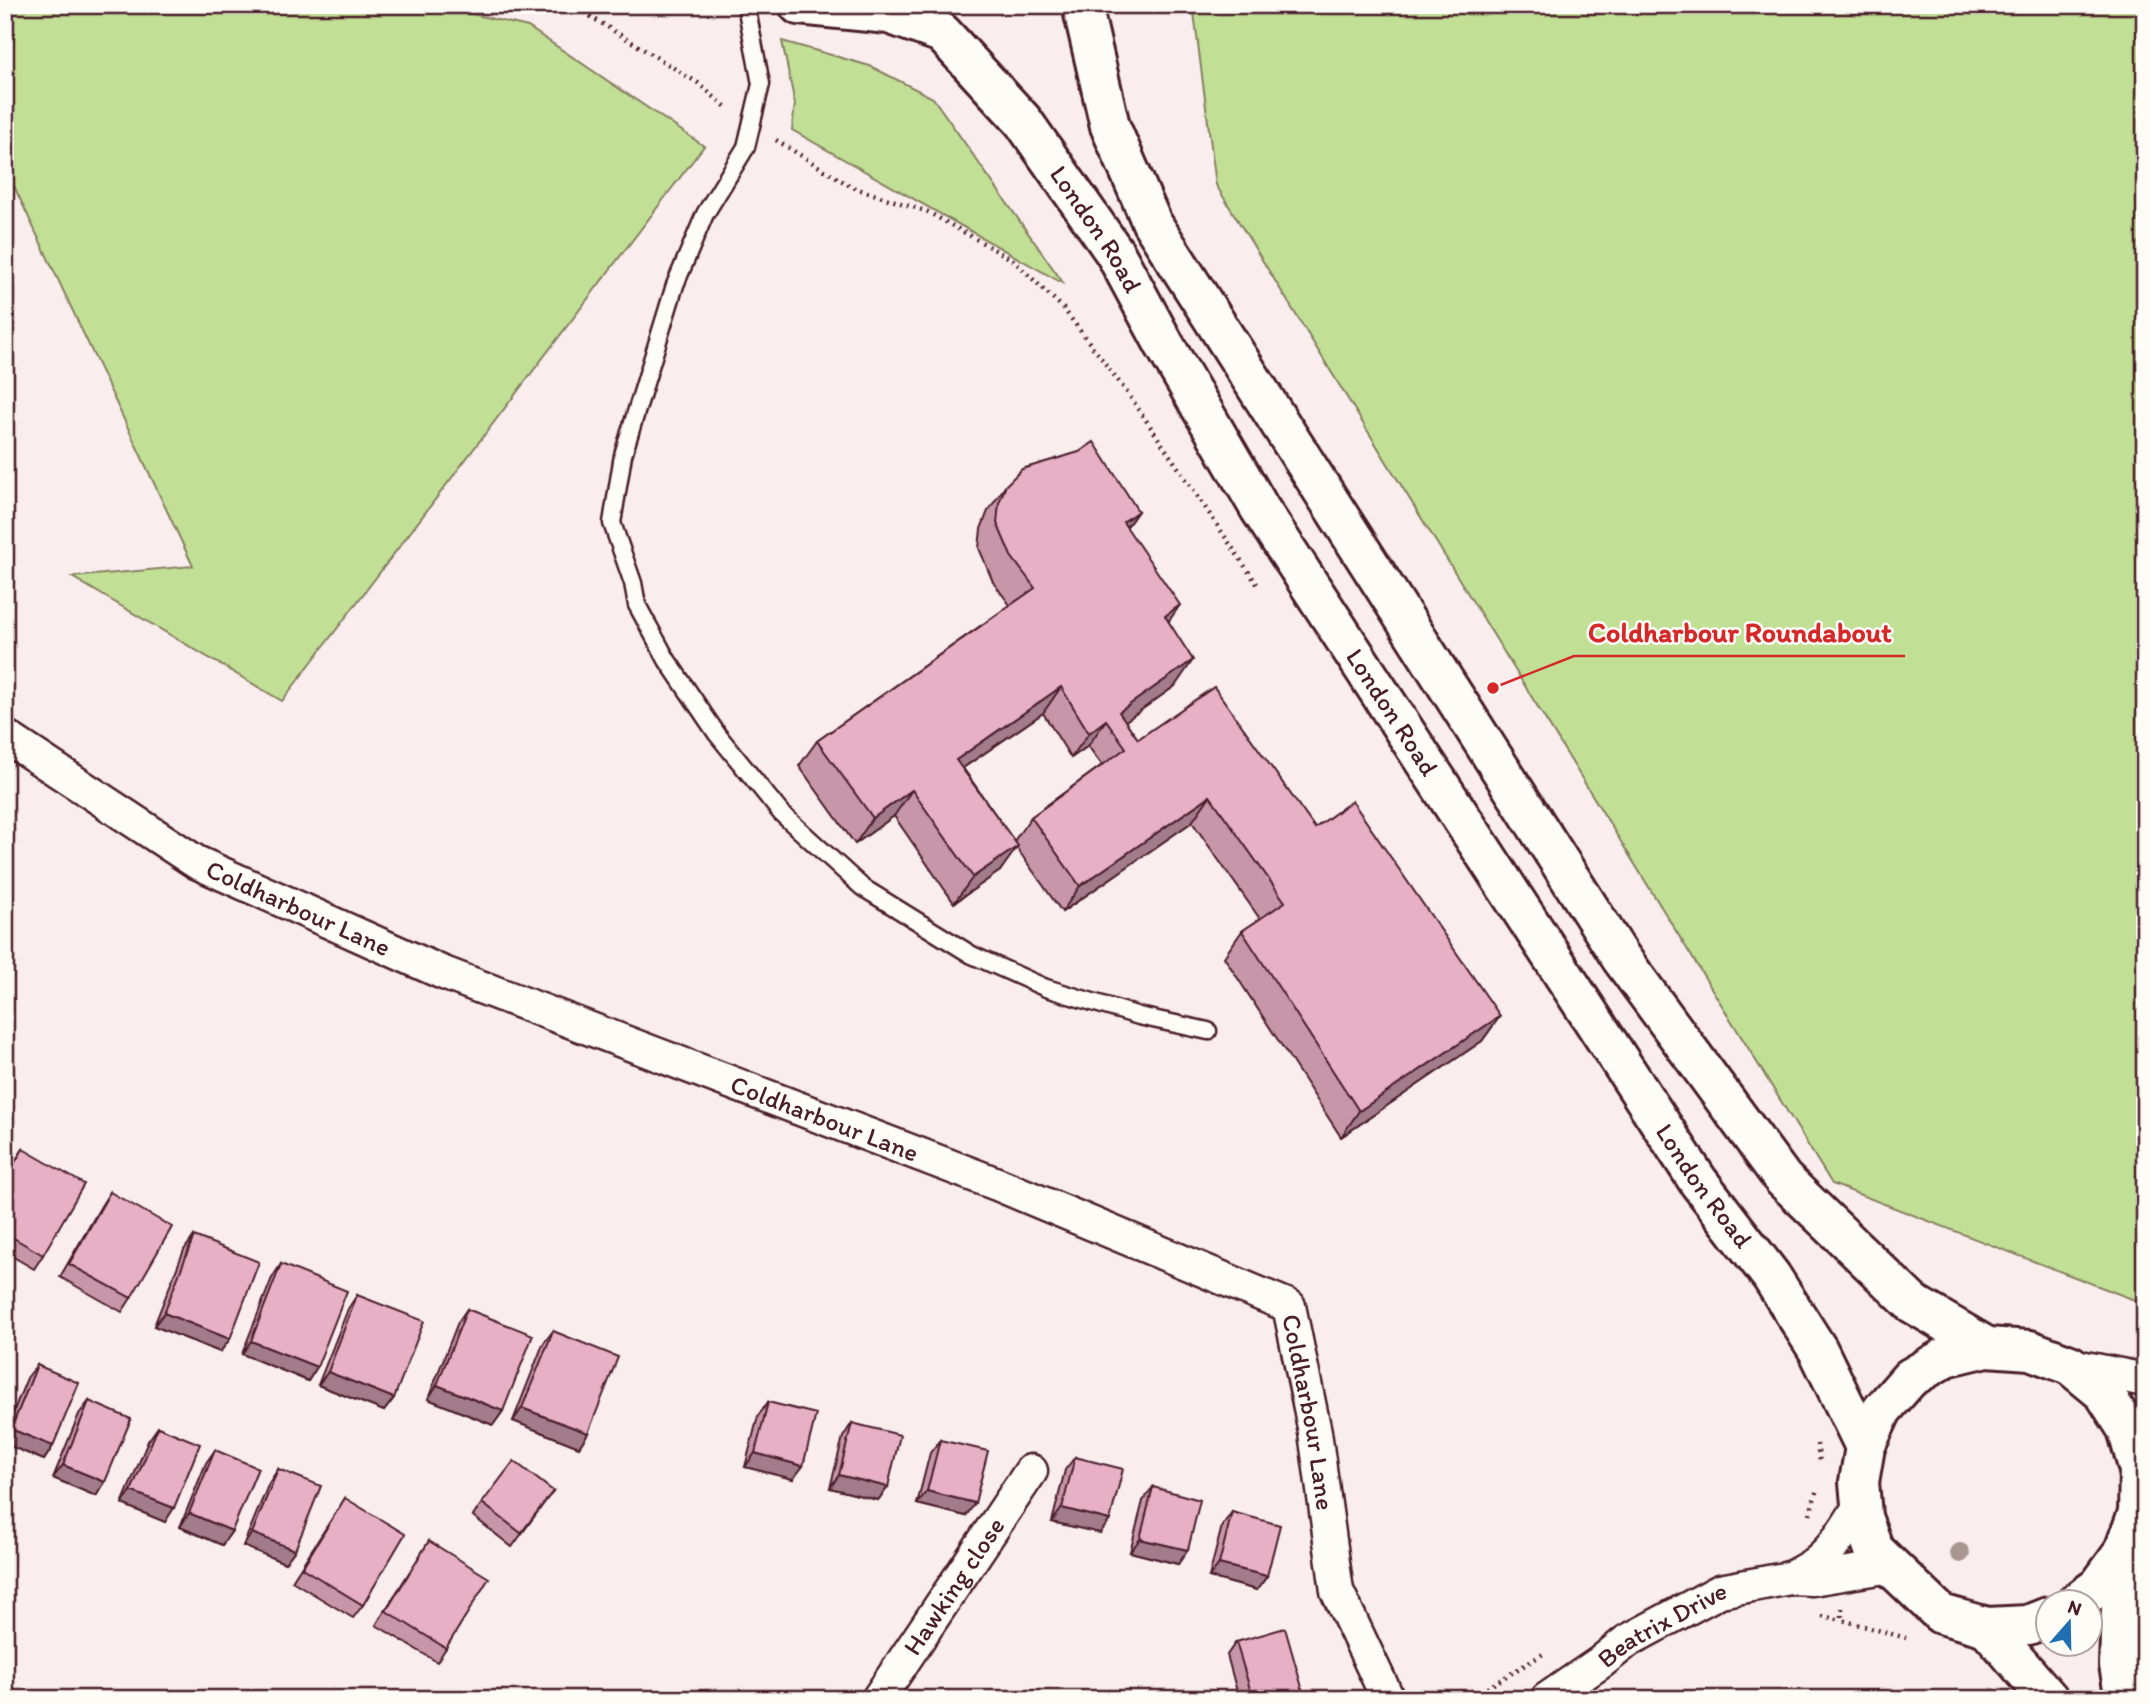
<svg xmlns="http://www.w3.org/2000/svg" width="2150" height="1704" viewBox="0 0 2150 1704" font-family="Itim,sans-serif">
<rect width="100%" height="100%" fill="#f9eded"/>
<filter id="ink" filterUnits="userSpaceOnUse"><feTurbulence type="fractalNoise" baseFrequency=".0143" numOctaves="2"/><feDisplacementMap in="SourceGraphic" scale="14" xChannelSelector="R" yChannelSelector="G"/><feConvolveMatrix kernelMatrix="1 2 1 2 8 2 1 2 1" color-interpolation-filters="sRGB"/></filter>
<g filter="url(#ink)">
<!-- green -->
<g fill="#c2df96" stroke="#867f60" stroke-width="2">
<path d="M5,5h429l94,22 176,119 -422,555 -210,-124 121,-11 -188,-399z"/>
<path d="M1193,5h952v1299l-313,-120 -616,-999z"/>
<path d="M782,41l88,25 63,32 131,186 -272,-154 3,-26z"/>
</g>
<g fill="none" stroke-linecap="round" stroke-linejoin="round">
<defs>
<path id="service" d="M746,5l15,79 -15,63 -41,67 -30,71 -52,170 -11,68 21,60 4,22 30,55 50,74 64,79 81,74 110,68 74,33 93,28 69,15"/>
<g id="minor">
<path id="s1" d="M5,736l191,126 245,110 556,212 292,122 26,126 22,159 51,108"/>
<path d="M2070,1365l75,15"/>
<path d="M1790,1578c8,-5 18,-9 25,-15 20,-15 33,-38 46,-59"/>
<path id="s2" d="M878,1699l153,-228"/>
<path id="s3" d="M1547,1699l54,-37 26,-21 93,-50 70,-13 22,1 79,-13"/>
</g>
<g id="primary">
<path id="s4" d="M799,5l90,9 53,19 81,88 92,132 49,91 96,165 438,672 73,95 47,74 47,97"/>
<path d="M1082,5l28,121 42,97 469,735 162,221 129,124 75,44"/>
<path d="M2123,1553l-4,112 6,34"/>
<path d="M2048,1617l-20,8 -41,2 -46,-13 -67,-64 -12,-33 -1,-13 -2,-22 6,-35 17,-37 28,-32 36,-21 41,-10 43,3 40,15 34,28 23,36 12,41 -1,43 -15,40 -24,33 -22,16"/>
<path d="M1987,1627l62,72"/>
</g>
</defs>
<!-- service casing -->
<use href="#service" stroke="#4a1f2b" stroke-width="21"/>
<!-- minor casing -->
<use href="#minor" stroke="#4a1f2b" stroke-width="37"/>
<!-- primary casing -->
<use href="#primary" stroke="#4a1f2b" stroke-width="44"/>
<!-- path -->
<g stroke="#4a1f2b" stroke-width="4.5" stroke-dasharray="2 5" stroke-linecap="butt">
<path d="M572,5l126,78 28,24"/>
<path d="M776,140l76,47 76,25 85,48 50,48 66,87 128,189"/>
<path d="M1817,1444l3,19"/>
<path d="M1810,1514l7,-25"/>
<path d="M1842,1608v12l64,18"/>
<path d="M1822,1616l20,4"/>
<path d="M1469,1699l74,-45"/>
</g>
<!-- service -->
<use href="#service" stroke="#fdfcf7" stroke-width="16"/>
<!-- minor -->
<use href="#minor" stroke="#fdfcf7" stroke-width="32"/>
<!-- primary -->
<use href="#primary" stroke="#fdfcf7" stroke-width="38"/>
</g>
<!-- trees -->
<circle fill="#a99691" cx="1960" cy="1553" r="10"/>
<!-- wall -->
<g fill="#c797a9" stroke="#4a1f2b" stroke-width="2" fill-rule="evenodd">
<path d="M1006,485l132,26 -12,17 43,94 6,64 -50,35 13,18 177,89 185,188 -18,25 -141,96 -117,-180 18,-26 18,-12 -68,-97 -130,90 -46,-65 -16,24 -46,32 -60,-87 -39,28 -56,-78 18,-25 193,-136 -17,-23 -14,-34 2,-19 7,-18zM1043,713l28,45 17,-12 14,19 -71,52 -17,24 -51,-73z"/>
<path d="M23,1149l20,106 -9,14 -29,-17v-76z"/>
<path d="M110,1192l21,106 -9,14 -62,-35 41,-71z"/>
<path d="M194,1236l36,103 -10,13 -66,-26 30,-76z"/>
<path d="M281,1264l36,103 -9,14 -66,-27 30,-76z"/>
<path d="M357,1295l37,103 -10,13 -66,-26 30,-76z"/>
<path d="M467,1309l36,102 -10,14 -65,-26 30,-77z"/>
<path d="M553,1331l35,102 -9,14 -66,-26 30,-77z"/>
<path d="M37,1365l16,81 -9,14 -39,-16v-12l22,-54z"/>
<path d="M89,1401l16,81 -9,14 -43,-18 26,-64z"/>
<path d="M768,1402l25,77 -48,-12 13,-51z"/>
<path d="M852,1423l36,64 -10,13 -48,-12 13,-51z"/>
<path d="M158,1427l7,95 -43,-18 26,-63z"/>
<path d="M940,1440l26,76 -49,-12 13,-51z"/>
<path d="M215,1450l17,81 -10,14 -42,-18 26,-64z"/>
<path d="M1075,1457l25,76 -48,-11 13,-52z"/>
<path d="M278,1469l17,81 -10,13 -42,-17 26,-63z"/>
<path d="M1153,1487l25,77 -48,-12 13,-51z"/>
<path d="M553,1491l-41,56 -39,-31 9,-13z"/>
<path d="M345,1498l18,107 -10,13 -61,-37z"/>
<path d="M1232,1512l35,64 -10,14 -48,-13 13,-51z"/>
<path d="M429,1541l17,107 -9,14 -61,-37z"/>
<path d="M1236,1642l69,56 24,1h-90l-12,-44z"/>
</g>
<!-- shaded-wall -->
<g fill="#a27b8a" stroke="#4a1f2b" stroke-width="2">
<path d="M1138,511l-18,25 3,-14z"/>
<path d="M1180,605l-18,26 3,-15z"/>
<path d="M1193,660l-18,26 -62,44 6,-18z"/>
<path d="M1061,687l-18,26 -105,72 18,-25z"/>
<path d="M1106,720l-18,26 -17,12 18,-25z"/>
<path d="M912,790l-18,26 -39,28 18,-26z"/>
<path d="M1210,796l-18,26 -130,90 18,-26z"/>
<path d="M1018,846l-18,25 -46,32 19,-26z"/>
<path d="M1500,1016l-18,25 -141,96 18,-26z"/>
<path d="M164,1313l66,26 -10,13 -66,-26z"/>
<path d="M251,1341l66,26 -9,14 -66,-27z"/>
<path d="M328,1372l66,26 -10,13 -66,-26z"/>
<path d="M437,1385l66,26 -10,14 -65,-26z"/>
<path d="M522,1408l66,25 -9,14 -66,-26z"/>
<path d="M11,1429l42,17 -9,14 -39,-16v-8z"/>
<path d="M755,1453l48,13 -10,13 -48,-12z"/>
<path d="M63,1465l42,17 -9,14 -43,-18z"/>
<path d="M839,1475l49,12 -10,13 -48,-12z"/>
<path d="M131,1491l43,17 -9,14 -43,-18z"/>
<path d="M927,1491l48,12 -9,13 -49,-12z"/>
<path d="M1062,1508l48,12 -10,13 -48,-11z"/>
<path d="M189,1513l43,18 -10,14 -42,-18z"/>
<path d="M252,1533l43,17 -10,13 -42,-17z"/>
<path d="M1140,1539l48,11 -10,14 -48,-12z"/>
<path d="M1219,1564l48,12 -10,14 -48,-13z"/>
</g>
<!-- building -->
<g fill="#e7b0c5" stroke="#4a1f2b" stroke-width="2">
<path d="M1094,442l44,69 -15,11 57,83 -15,11 28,44 -74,52 19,27 76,-52 101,141 37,-27 148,215 -141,95 -117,-180 43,-29 -75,-106 -130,90 -49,-69 95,-69 -20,-28 -17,13 -28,-46 -105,73 62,86 -45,31 -61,-87 -39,28 -56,-77 218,-153 -24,-32 -14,-33 2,-20 7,-18 16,-16 57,-17z"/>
<path d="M23,1149l61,35 -41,71 -38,-22v-54z"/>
<path d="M110,1192l62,35 -41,71 -62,-34z"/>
<path d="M194,1236l65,26 -29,77 -66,-26z"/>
<path d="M281,1264l66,27 -30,76 -66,-26z"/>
<path d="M357,1295l67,26 -30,77 -66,-26z"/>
<path d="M467,1309l66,26 -30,76 -66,-26z"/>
<path d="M553,1331l65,26 -30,76 -66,-25z"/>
<path d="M37,1365l42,18 -26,63 -42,-17z"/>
<path d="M89,1401l42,18 -26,63 -42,-17z"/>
<path d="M768,1402l48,12 -13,52 -48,-13z"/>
<path d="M852,1423l48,12 -12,52 -49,-12z"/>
<path d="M158,1427l42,17 -26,64 -43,-17z"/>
<path d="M940,1440l48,11 -13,52 -48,-12z"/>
<path d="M215,1450l43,18 -26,63 -43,-18z"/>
<path d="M1075,1457l48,12 -13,51 -48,-12z"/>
<path d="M514,1461l39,30 -32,42 -39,-30z"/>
<path d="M278,1469l43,17 -26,64 -43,-17z"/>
<path d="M1153,1487l47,13 -12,50 -48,-11z"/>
<path d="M345,1498l60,36 -42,71 -61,-37z"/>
<path d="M1232,1512l48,13 -13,51 -48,-12z"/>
<path d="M429,1541l60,37 -43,70 -60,-37z"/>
<path d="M1285,1628l20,70 22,-6 2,7h-76l-17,-57z"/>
</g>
</g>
<g text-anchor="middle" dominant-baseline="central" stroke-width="5" stroke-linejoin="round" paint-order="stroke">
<!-- street labels -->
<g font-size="26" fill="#4a1f2b" stroke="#fdfcf7">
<text stroke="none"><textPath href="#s4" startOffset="397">London Road</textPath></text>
<text stroke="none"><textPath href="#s4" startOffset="964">London Road</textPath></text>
<text stroke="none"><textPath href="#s1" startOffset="341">Coldharbour Lane</textPath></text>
<text stroke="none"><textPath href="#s1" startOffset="908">Coldharbour Lane</textPath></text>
<text stroke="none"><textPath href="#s4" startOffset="1531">London Road</textPath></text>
<text stroke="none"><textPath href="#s1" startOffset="1517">Coldharbour Lane</textPath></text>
<text stroke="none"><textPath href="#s2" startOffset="136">Hawking close</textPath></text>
<text stroke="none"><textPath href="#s3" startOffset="138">Beatrix Drive</textPath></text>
</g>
</g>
<!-- callouts -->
<path fill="none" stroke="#d62828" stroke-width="2.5" d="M1493 688L1574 656H1905"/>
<circle fill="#d62828" stroke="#fdfcf7" stroke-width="2.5" cx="1493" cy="688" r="7"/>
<g font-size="28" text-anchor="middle" font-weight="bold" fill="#d62828" stroke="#fdfcf7" stroke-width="5" stroke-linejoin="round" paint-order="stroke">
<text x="1740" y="642">Coldharbour Roundabout</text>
</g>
<!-- margin -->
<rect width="2150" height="1704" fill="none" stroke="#fdfcf7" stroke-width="28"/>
<rect x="14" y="14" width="2122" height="1676" fill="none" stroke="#4a1f2b" stroke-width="2.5" filter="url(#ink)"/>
<!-- north arrow -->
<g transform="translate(2069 1623) rotate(20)"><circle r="33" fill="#fdfcf7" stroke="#b5a4a5" stroke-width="2"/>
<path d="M0-5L12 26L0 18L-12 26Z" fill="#1f6fb2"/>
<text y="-10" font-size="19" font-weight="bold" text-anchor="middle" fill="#4a1f2b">N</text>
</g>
</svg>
